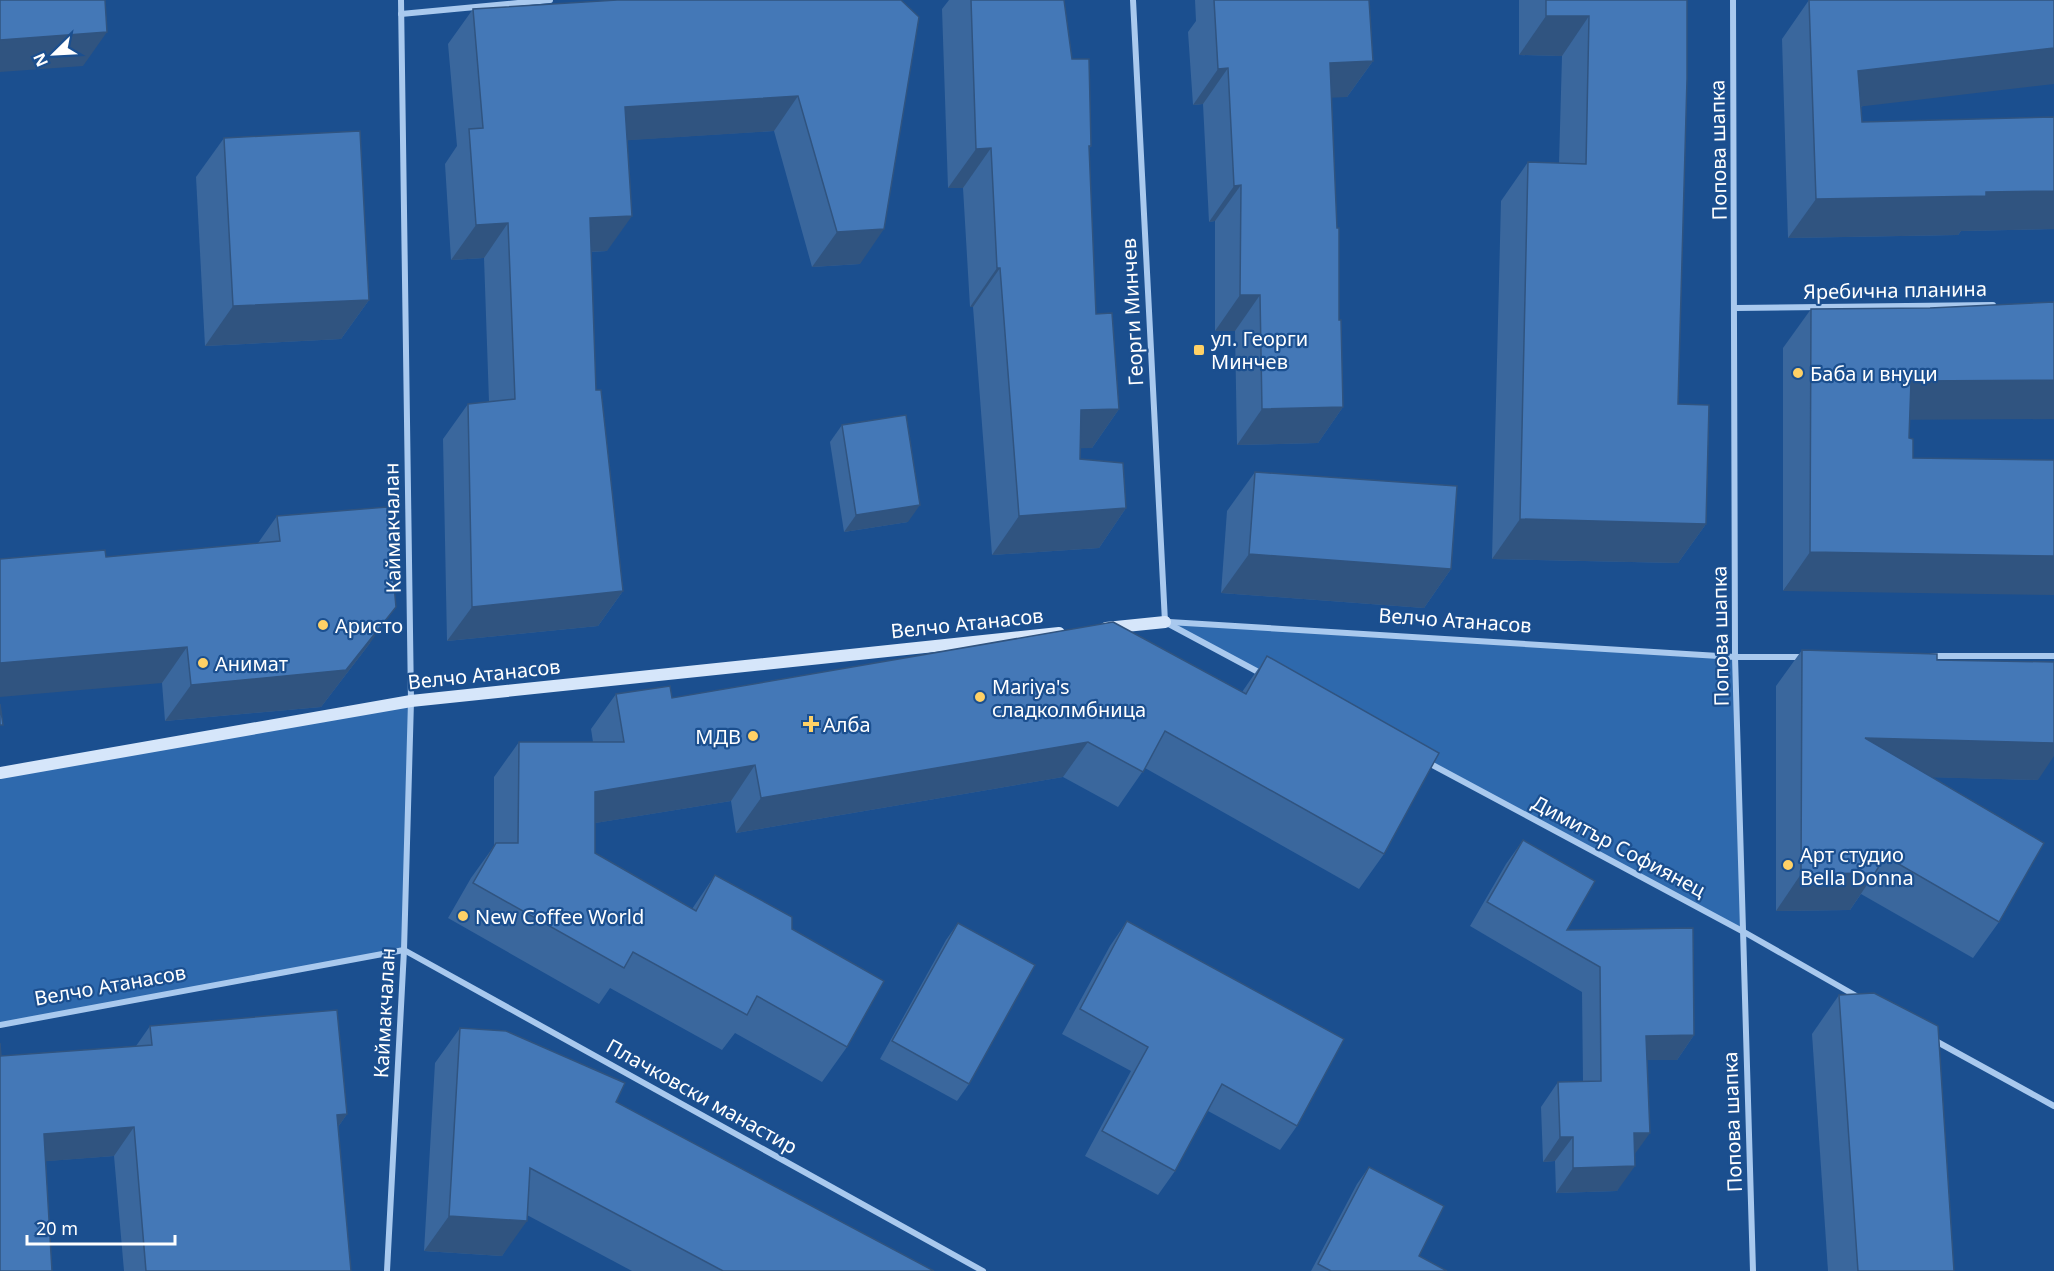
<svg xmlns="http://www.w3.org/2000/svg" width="2054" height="1271" viewBox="0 0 2054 1271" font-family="'Noto Sans',sans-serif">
<rect width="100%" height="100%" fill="#1b4f8f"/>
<!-- green -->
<g fill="#2e69ad">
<path d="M1165,622l570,35 9,275z"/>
<path d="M411,701l-7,249 -404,75v-252z"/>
</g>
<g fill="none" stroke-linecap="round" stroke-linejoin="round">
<!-- street -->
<g stroke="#a9c9ee" stroke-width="6">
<path d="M1133,0l32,622"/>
<path d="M1733,0l2,657 18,614"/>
<path d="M401,14l149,-14"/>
<path d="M1736,308l257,-3"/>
<path d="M1165,622l97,52"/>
<path d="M1169,622l566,35h70"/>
<path d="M1929,656h125"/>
<path d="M1427,762l317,170 114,65"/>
<path d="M404,950l579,321"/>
<path d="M0,1025l404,-75"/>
<path d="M1932,1039l122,67"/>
<path d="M387,1271l17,-321 7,-249 -10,-701"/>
</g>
<!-- secondary -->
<g stroke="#d6e6fa" stroke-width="12">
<path d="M1106,628l59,-6"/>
<path d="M0,773l411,-72 648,-68"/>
</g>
</g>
<!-- wall -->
<g fill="#3a679d">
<path d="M901,0l-41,264 -48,3 -38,-136 -147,9 -20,111 -16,1 5,138 27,201 -25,35 -151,15 -4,-202 25,-35 21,-2 -5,-144 -33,2 -6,-96 12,-18 -9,-102 25,-35z"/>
<path d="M949,0h115l8,59 19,87 -2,3 7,165 23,95 -27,39h-12v11l46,49 -27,40 -107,7 -19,-248h-3l-7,-119h-15l-6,-179z"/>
<path d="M1195,0h174l4,61 -26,36h-16l8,223 4,87 -25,36 -81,2 -2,-114h-20v-110l-6,1 -6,-118 -10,1 -5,-73 8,-11z"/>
<path d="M1519,0h168l-9,404 28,120 -28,39 -186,-4 9,-358 27,-39 31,1 3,-107 -43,-1z"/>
<path d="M1809,0h245l-193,107 1,15 192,-5v112l-93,2 -3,4 -170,3 -6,-199z"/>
<path d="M224,138l145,162 -28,39 -136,7 -9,-169z"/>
<path d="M1811,309l99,111 -127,171v-243z"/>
<path d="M842,425l66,97 -64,10 -14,-90z"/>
<path d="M1255,472l196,97 -27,39 -203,-15 6,-82z"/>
<path d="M277,516l93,127 -49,64 -156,14 -3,-38 -56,-126 152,-14z"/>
<path d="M1802,650l135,10 101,120 -106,-3 67,145 -26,36 -112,-64 -11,16 -74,1v-225z"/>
<path d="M1267,656l117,198 -25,35 -214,-121 -27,39 -55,-30 -327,56 -5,-32 -136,22v30l97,56 23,-34 77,54 55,118 -25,35 -87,-49 -13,17 -112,-62 -11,16 -151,-86 23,-40 23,-32v-69l25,-35h74l-2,-13 25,-35 56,4 570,-6z"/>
<path d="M1523,840l44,90 127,105 -17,25h-30l-13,95 -17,36 -61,2 -1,-32 -12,1 -2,-55 17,-25 25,-1 -1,-89 -112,-66 36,-62z"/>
<path d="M1127,921l170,205 -17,24 -72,-39 -33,60 -17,24 -73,-39 46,-85 -69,-37 48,-88z"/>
<path d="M958,923l11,161 -12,17 -77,-42 66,-119z"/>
<path d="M1839,995l115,276h-126l-16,-237z"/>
<path d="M150,1026l197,88 -9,13 13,144h-227l-10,-115 -68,5 -45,-105 135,-10z"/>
<path d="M460,1028l156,74 318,169h-302l-105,-56 -25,41 -78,-5 11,-188z"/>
<path d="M1369,1167l50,89 28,15h-136l46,-87z"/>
</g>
<!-- shaded-wall -->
<g fill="#305480">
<path d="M1546,16h43l-27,40 -43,-1z"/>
<path d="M107,32l-24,34 -83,6v-32z"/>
<path d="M2054,48v36l-223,26 27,-39z"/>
<path d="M1373,61l-26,36 -42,2 25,-36z"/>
<path d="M1228,68l-25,36 -10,1 25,-36z"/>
<path d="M798,96l-24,35 -173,11 24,-35z"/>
<path d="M991,148l-28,40h-15l28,-39z"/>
<path d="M1241,185l-26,36 -6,1 25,-36z"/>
<path d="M2054,191v38l-93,2 -3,4 -170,3 28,-39 170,-7z"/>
<path d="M632,216l-25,35 -41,2 24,-35z"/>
<path d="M508,223l-24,35 -33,2 25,-35z"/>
<path d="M884,229l-24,35 -48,3 25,-35z"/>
<path d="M997,268h3l-27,39h-3z"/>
<path d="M1240,295h20l-25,36h-20z"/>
<path d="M369,300l-28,39 -136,7 28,-40z"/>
<path d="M2054,380v39l-171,1 28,-39z"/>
<path d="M1343,407l-25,36 -81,2 25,-36z"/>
<path d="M1119,409l-27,39 -38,1 27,-39z"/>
<path d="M920,505l-12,17 -64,10 12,-17z"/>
<path d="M1126,508l-27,40 -107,7 27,-39z"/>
<path d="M1520,519l186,5 -28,39 -186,-4z"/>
<path d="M1810,552l244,4v39l-271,-4z"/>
<path d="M1249,554l202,15 -27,39 -203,-15z"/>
<path d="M623,591l-25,35 -151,15 25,-34z"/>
<path d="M396,607l-26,36 -49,64 -156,14 26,-36z"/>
<path d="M187,647l-25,36 -162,14v-34z"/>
<path d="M1865,738l189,5v13l-16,24 -198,-5z"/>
<path d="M1088,742l-25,35 -327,56 25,-35z"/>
<path d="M755,765l-24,36 -160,26 24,-35z"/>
<path d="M1875,873l-25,37 -74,1 25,-37z"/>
<path d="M1694,1035l-17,25h-48l17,-24z"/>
<path d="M347,1114l-20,29 10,-28z"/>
<path d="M134,1127l-20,29 -90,7 20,-29z"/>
<path d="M1634,1133h16l-18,25z"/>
<path d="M1560,1137h13l-18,24 -12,1z"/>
<path d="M1635,1166l-18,25 -61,2 17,-25z"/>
<path d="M449,1216l78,5 -25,35 -78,-5z"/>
</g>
<!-- building -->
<g fill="#4478b7" stroke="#305480" stroke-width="1.5">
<path d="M0,0h105l2,32 -107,8z"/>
<path d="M617,0h284l18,17 -35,212 -47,3 -39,-136 -173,11 7,109 -42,2 6,172h5l22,201 -151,16 -4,-203 47,-5 -7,-176 -32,2 -7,-96 14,-1 -10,-119z"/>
<path d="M971,0h93l8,59h17l2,87h-2l7,168 16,-1 7,96 -38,1 -1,49 43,4 3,45 -107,8 -19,-248h-3l-6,-120 -15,1z"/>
<path d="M1214,0h155l4,61 -43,2 7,165h2v92h2l2,87 -81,2 -2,-114h-20l1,-110 -7,1 -6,-118 -10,1z"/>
<path d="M1546,0h141v79l-9,325 31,1 -3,119 -186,-5 8,-357 58,2 3,-148h-43z"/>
<path d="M1809,0h245v48l-196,23 4,51 192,-5v74l-68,1v4l-170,3z"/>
<path d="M360,131l9,169 -136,6 -9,-168z"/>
<path d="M2054,302v78l-143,1 -2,57 4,1v19l141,2v96l-244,-4 1,-243 119,-1z"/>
<path d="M906,415l14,90 -64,10 -14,-90z"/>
<path d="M1255,472l202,14 -6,83 -202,-15z"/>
<path d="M387,507l9,100 -50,63 -155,15 -4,-38 -187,16v-104l105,-9 1,7 174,-16 -3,-25z"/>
<path d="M1113,622l133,72 21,-38 172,97 -55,101 -219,-123 -22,41 -55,-30 -327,56 -6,-33 -160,27v61l101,58 19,-36 77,42v12l92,52 -37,66 -90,-51 -10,19 -114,-63 -9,16 -151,-85 23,-40h22l1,-101h105l-8,-48 54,-8 2,12z"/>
<path d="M1802,650l135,4v6l117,2v81l-189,-5 179,105 -45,79 -114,-66 -10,17 -74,1z"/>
<path d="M0,704l3,21h-3z"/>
<path d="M1523,840l72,41 -28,49 126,-2 1,107 -48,1 4,97h-16l1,33 -62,2v-31h-13l-2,-55 43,-1 -1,-114 -113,-65z"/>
<path d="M1127,921l217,118 -47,87 -75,-42 -47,87 -73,-40 46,-84 -68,-38z"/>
<path d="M958,923l77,42 -66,119 -77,-43z"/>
<path d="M1874,993l64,33 16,245h-96l-19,-276z"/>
<path d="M337,1010l10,104 -10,1 14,156h-205l-12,-144 -90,7 8,137h-52v-228l1,13 151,-11 -2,-19z"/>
<path d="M460,1028l46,3 119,52 -9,19 318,169h-211l-193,-103 -3,53 -78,-5z"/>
<path d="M1369,1167l75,39 -25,50 28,15h-116l-13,-7z"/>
</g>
<!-- markers -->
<g fill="#ffd166" stroke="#1b4f8f" stroke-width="2">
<rect x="1193" y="344" width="12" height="12" rx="3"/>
<circle cx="1798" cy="373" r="6"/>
<circle cx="323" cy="625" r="6"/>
<circle cx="203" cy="663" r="6"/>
<circle cx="980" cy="697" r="6"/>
<path d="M808 715h6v6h6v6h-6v6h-6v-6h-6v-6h6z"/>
<circle cx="753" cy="736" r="6"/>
<circle cx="1788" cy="865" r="6"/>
<circle cx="463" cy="916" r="6"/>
</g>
<g text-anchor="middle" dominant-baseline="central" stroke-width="4.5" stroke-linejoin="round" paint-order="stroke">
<!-- street labels -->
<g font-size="20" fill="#fff" stroke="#1b4f8f">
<text transform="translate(1718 150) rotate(-91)">Попова шапка</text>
<text transform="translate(1895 290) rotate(-1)">Яребична планина</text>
<text transform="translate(1132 312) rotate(-93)">Георги Минчев</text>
<text transform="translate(392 528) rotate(-91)">Каймакчалан</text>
<text transform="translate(1455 620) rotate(4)">Велчо Атанасов</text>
<text transform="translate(967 623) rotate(-6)">Велчо Атанасов</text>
<text transform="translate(1720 636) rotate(-91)">Попова шапка</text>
<text transform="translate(484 674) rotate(-6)">Велчо Атанасов</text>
<text transform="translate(1619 846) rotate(28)">Димитър Софиянец</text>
<text transform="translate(110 985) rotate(-10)">Велчо Атанасов</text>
<text transform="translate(384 1013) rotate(-87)">Каймакчалан</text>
<text transform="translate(702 1096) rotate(29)">Плачковски манастир</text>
<text transform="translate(1732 1122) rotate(-92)">Попова шапка</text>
</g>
<!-- poi labels -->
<g font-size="20" fill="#fff" stroke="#1b4f8f" text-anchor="start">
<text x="1211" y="338">ул. Георги<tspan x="1211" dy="23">Минчев</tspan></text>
<text x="1810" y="373">Баба и внуци</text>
<text x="335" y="625">Аристо</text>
<text x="215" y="663">Анимат</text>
<text x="992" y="686">Mariya's<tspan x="992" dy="23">сладколмбница</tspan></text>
<text x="823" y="724">Алба</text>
<text x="741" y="736" text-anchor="end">МДВ</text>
<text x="1800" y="854">Арт студио<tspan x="1800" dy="23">Bella Donna</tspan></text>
<text x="475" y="916">New Coffee World</text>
</g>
</g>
<!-- north arrow -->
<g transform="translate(54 54) rotate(246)" stroke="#1b4f8f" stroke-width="4.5" paint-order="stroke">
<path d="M0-4.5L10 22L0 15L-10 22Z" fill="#ffffff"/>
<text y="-9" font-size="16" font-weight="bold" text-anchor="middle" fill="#ffffff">N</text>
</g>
<!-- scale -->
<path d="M27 1235v9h148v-9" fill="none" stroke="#ffffff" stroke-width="3"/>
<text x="36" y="1235" font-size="18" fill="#ffffff" stroke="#1b4f8f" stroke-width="4.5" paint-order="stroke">20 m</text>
</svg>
